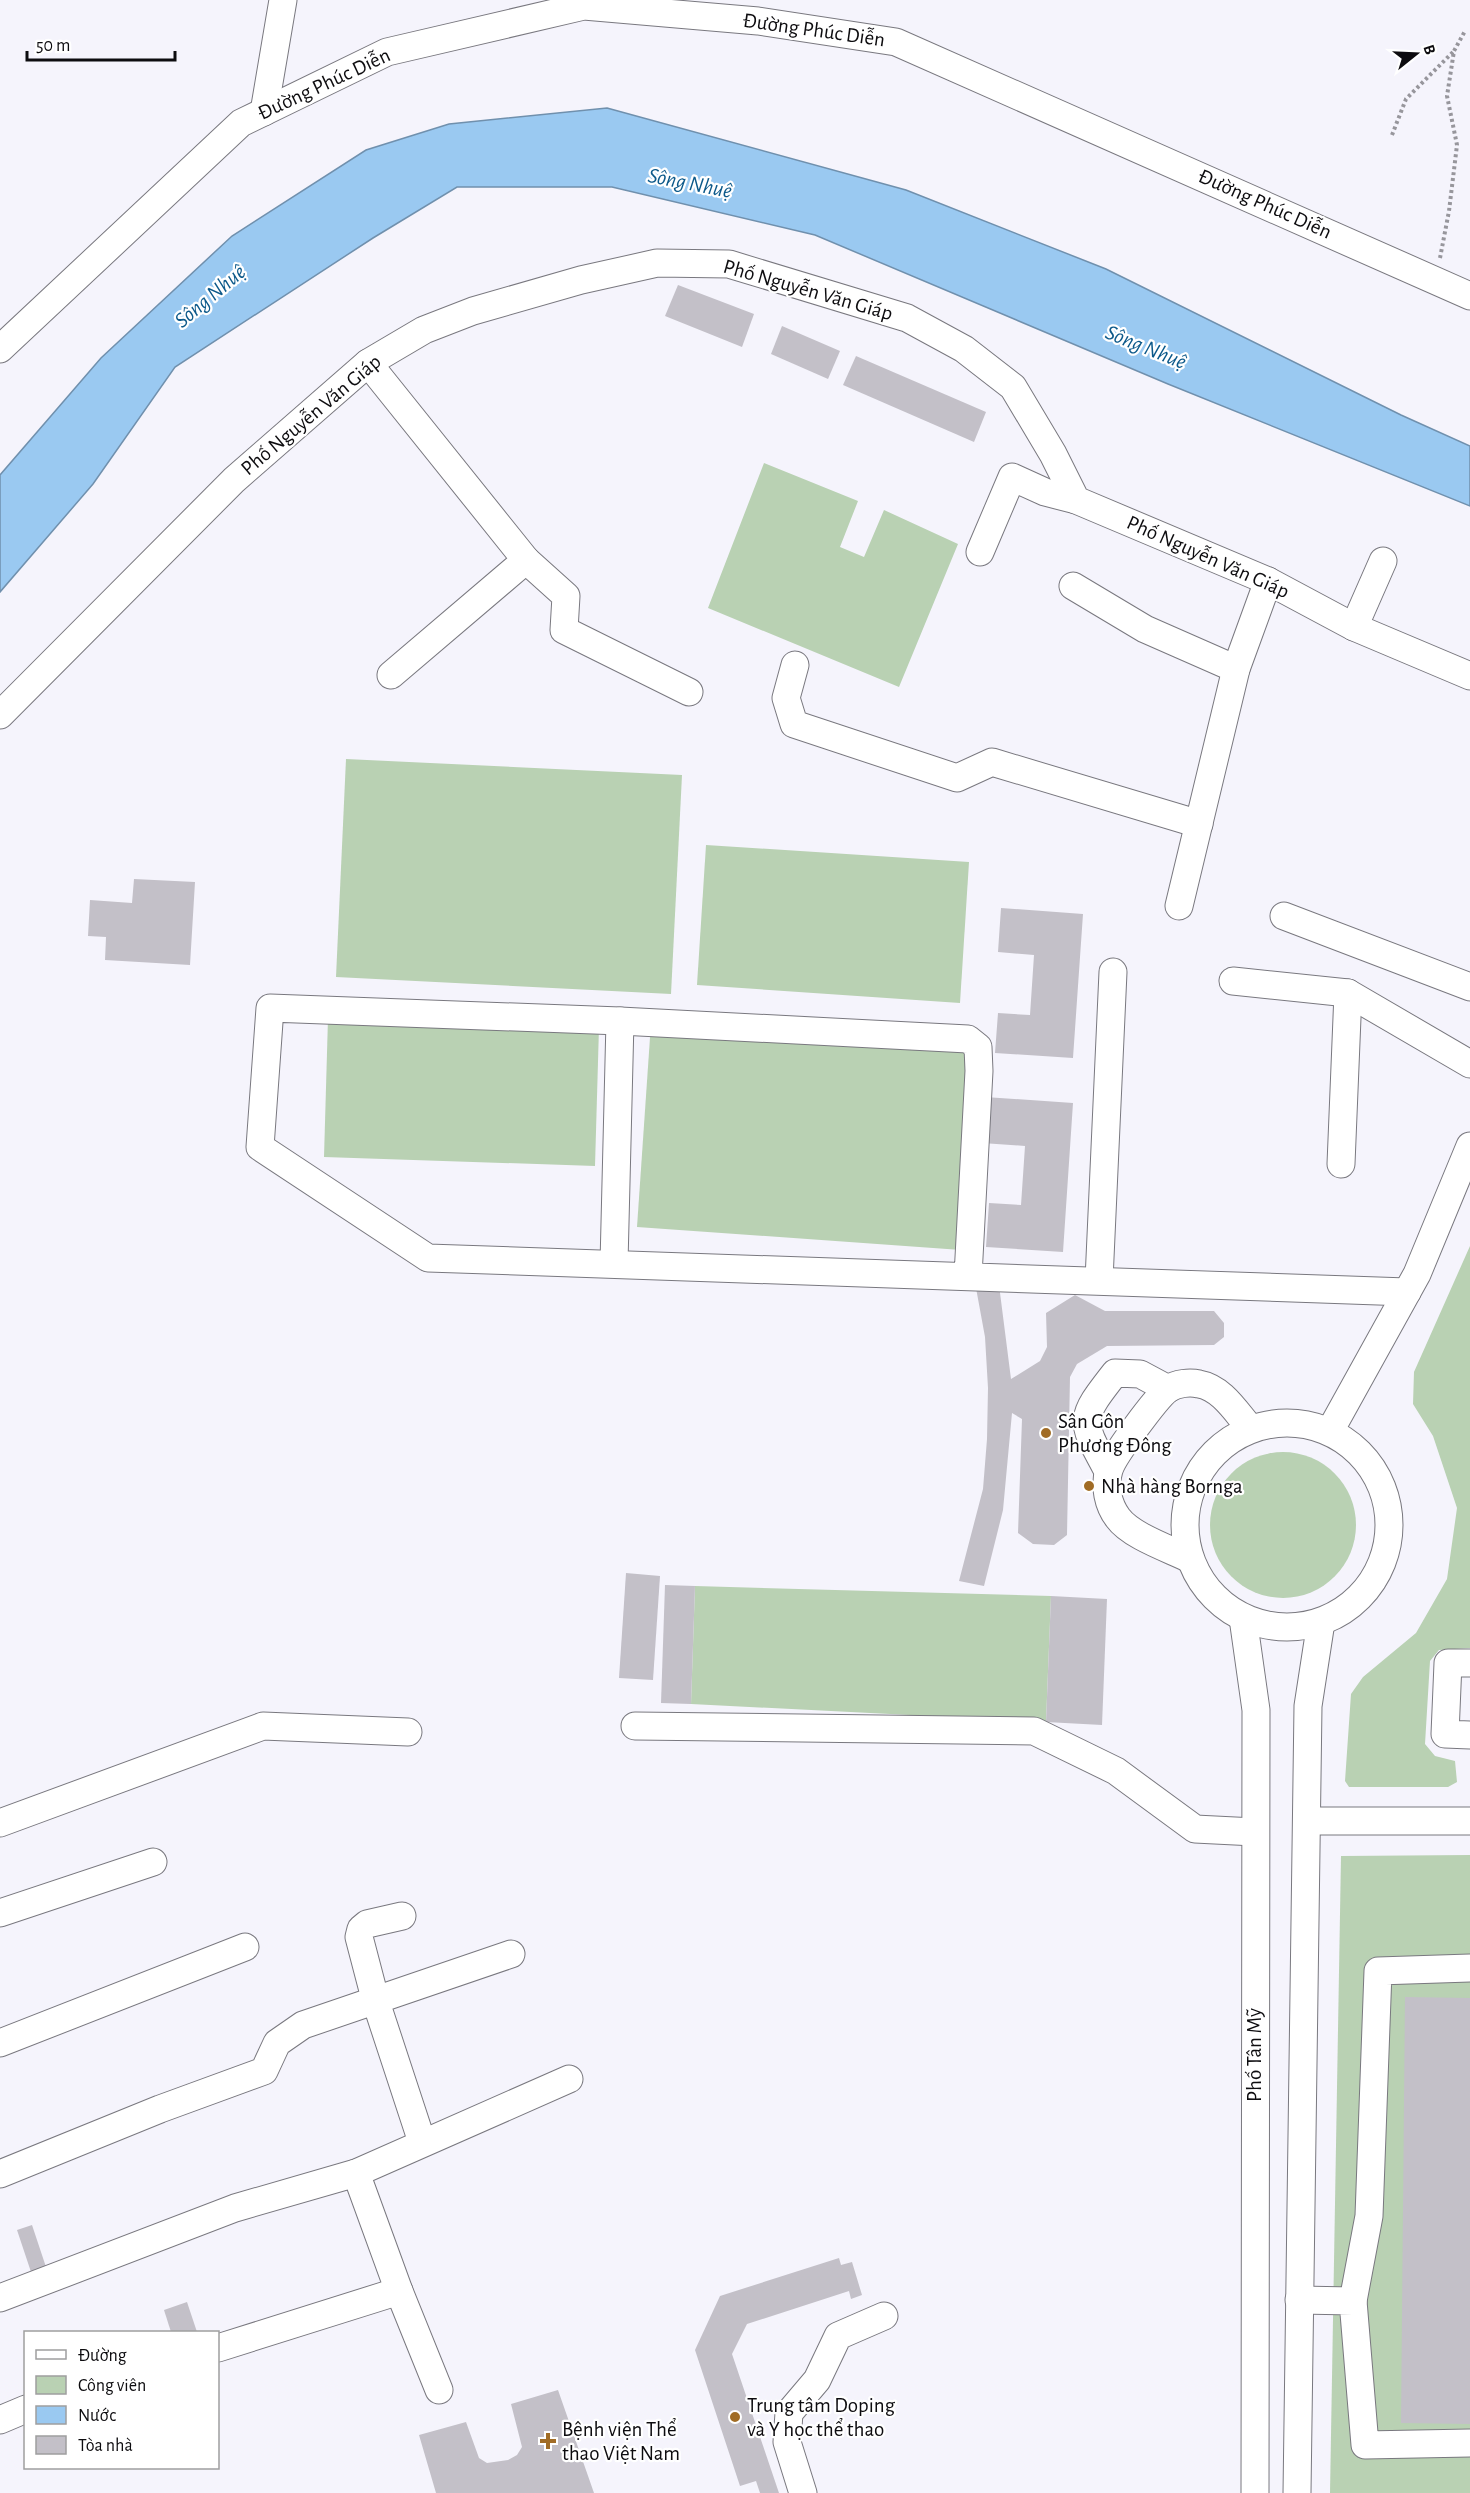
<svg xmlns="http://www.w3.org/2000/svg" width="1470" height="2493" viewBox="0 0 1470 2493" font-family="'Alegreya Sans',sans-serif">
<rect width="100%" height="100%" fill="#f5f4fc"/>
<!-- green -->
<g fill="#b9d1b3">
<path d="M764,463l94,38 -18,46 24,10 20,-47 74,34 -59,143 -191,-79z"/>
<path d="M346,759l336,16 -11,219 -335,-17z"/>
<path d="M706,845l263,17 -9,141 -263,-18z"/>
<path d="M328,1018l271,9 -4,139 -271,-9z"/>
<path d="M651,1023l324,23 -14,204 -324,-23z"/>
<path d="M1470,1246v402l-31,2 -9,11 -5,83 10,12 20,5 2,21 -9,5h-99l-4,-6 6,-87 12,-17 53,-44 31,-54 10,-71 -24,-72 -20,-32 1,-32z"/>
<circle cx="1283" cy="1525" r="73"/>
<path d="M695,1586l356,10 -5,126 -355,-18z"/>
<path d="M1470,1855v638h-140l11,-637z"/>
</g>
<!-- water -->
<path fill="#9ac9f1" stroke="#7090ad" stroke-width="1.5" d="M607,108l299,82 200,79 295,146 69,31v60l-302,-122 -353,-149 -203,-48h-155l-84,51 -198,129 -82,117 -93,108v-117l101,-117 131,-122 134,-86 83,-26z"/>
<!-- building -->
<g fill="#c3c0c8">
<path d="M678,285l76,29 -12,33 -77,-31z"/>
<path d="M782,326l58,25 -12,28 -57,-25z"/>
<path d="M856,356l130,56 -12,30 -131,-57z"/>
<path d="M134,879l61,3 -5,83 -85,-5 1,-23 -18,-1 2,-36 42,3z"/>
<path d="M1001,908l82,6 -10,144 -78,-5 3,-40 32,2 4,-60 -36,-3z"/>
<path d="M985,1097l88,6 -10,149 -77,-5 3,-44 32,2 4,-59 -43,-3z"/>
<path d="M999,1285l12,94 29,-18 7,-14 -1,-34 29,-18 30,16h109l10,12v14l-10,8 -107,1 -30,18 -7,13 -3,158 -13,10 -21,-1 -15,-11 4,-114 -10,-6 -9,97 -19,76 -25,-5 24,-92 4,-50 1,-51 -3,-51 -9,-49z"/>
<path d="M626,1573l34,3 -7,104 -34,-2z"/>
<path d="M665,1585l30,1 -4,118 -30,-1z"/>
<path d="M1051,1596l56,3 -5,126 -56,-3z"/>
<path d="M1405,1997l65,1v426l-69,-1z"/>
<path d="M32,2225l16,48 -15,5 -16,-48z"/>
<path d="M839,2258l2,7 11,-3 10,33 -11,4 -2,-8 -102,33 -15,30 47,139h-19l-4,-12 -16,5 -45,-136 25,-54z"/>
<path d="M187,2302l10,30h-26l-7,-22z"/>
<path d="M558,2390l36,103h-158l-17,-58 47,-13 13,36 8,5 21,-3 9,-5 5,-8 -11,-43z"/>
</g>
<g fill="none" stroke-linecap="round" stroke-linejoin="round">
<defs>
<g id="minor">
<path d="M264,112l19,-112"/>
<path d="M0,349l241,-226 146,-71 197,-46 174,15 138,21 574,254"/>
<path d="M368,363l158,197 -135,115"/>
<path d="M980,552l32,-75 33,15 31,8"/>
<path d="M526,560l40,36 -2,34 125,62"/>
<path d="M1073,586l72,43 91,40"/>
<path d="M1354,627l29,-66"/>
<path d="M795,665l-9,33 8,26 163,54 35,-16 207,62"/>
<path d="M0,715l234,-235 134,-117 56,-33 49,-19 108,-31 76,-17 72,1 178,54 57,31 49,38 40,67 23,46 192,81 86,46 116,49"/>
<path d="M1179,906l57,-237 32,-88"/>
<path d="M1284,916l186,71"/>
<path d="M1233,981l115,12 122,71"/>
<path d="M1341,1164l7,-171"/>
<path d="M614,1263l6,-242"/>
<path d="M968,1276l11,-205 -1,-24 -10,-8 -348,-18 -350,-13 -10,139 168,111 979,34"/>
<path d="M1099,1280l14,-308"/>
<circle cx="1287" cy="1525" r="102"/>
<path d="M1330,1431l87,-157 53,-128"/>
<path d="M1108,1471c-28,-51 -30,-51 7,-98l25,1 28,15"/>
<path d="M1190,1559c-20,-10 -59,-23 -72,-41 -10,-13 -14,-32 -9,-48 4,-14 48,-73 59,-81 9,-6 22,-7 31,-5 23,4 37,28 51,44"/>
<path d="M1243,1618l13,92 -1,783"/>
<path d="M1470,1663h-22l-3,71 25,1"/>
<path d="M635,1726l399,5 82,40 79,58 60,3"/>
<path d="M1307,1821h163"/>
<path d="M0,1823l263,-97 145,6"/>
<path d="M0,1913l153,-51"/>
<path d="M402,1916l-35,8 -6,5 -2,8 17,65 46,140"/>
<path d="M0,2043l245,-96"/>
<path d="M356,2173l43,118 40,99"/>
<path d="M0,2174l160,-65 104,-38 13,-28 26,-18 208,-71"/>
<path d="M0,2298l235,-90 121,-35 213,-94"/>
<path d="M1299,2300l54,1 12,144 105,-2"/>
<path d="M1353,2301l16,-85 9,-245 92,-3"/>
<path d="M218,2348l181,-57"/>
<path d="M0,2420l26,-11"/>
<path d="M803,2493l-16,-51 2,-29 28,-33 21,-44 46,-20"/>
<path d="M1297,2493l11,-787 13,-84"/>
</g>
</defs>
<!-- minor casing -->
<use href="#minor" stroke="#79787f" stroke-width="29"/>
<!-- path -->
<g stroke="#97969c" stroke-width="4" stroke-dasharray="3 3" stroke-linecap="butt">
<path d="M1392,135l14,-36 48,-48"/>
<path d="M1440,258l9,-47 8,-66 -10,-49 7,-45 11,-20"/>
</g>
<!-- minor -->
<use href="#minor" stroke="#fff" stroke-width="27"/>
</g>
<!-- markers -->
<g fill="#a16c25" stroke="#fff" stroke-width="2">
<circle cx="1046" cy="1433" r="6"/>
<circle cx="1089" cy="1486" r="6"/>
<circle cx="735" cy="2417" r="6"/>
<path d="M545 2432h6v6h6v6h-6v6h-6v-6h-6v-6h6z"/>
</g>
<g text-anchor="middle" dominant-baseline="central" stroke-width="4.5" stroke-linejoin="round" paint-order="stroke">
<!-- street labels -->
<g font-size="21" fill="#0d0c0f" stroke="#fff">
<text transform="translate(814 30) rotate(8)">Đường Phúc Diễn</text>
<text transform="translate(324 84) rotate(-25)">Đường Phúc Diễn</text>
<text transform="translate(1265 204) rotate(24)">Đường Phúc Diễn</text>
<text transform="translate(808 290) rotate(16)">Phố Nguyễn Văn Giáp</text>
<text transform="translate(311 415) rotate(-40)">Phố Nguyễn Văn Giáp</text>
<text transform="translate(1208 557) rotate(24)">Phố Nguyễn Văn Giáp</text>
<text transform="translate(1254 2055) rotate(-90)">Phố Tân Mỹ</text>
</g>
<!-- poi labels -->
<g font-size="21" fill="#0d0c0f" stroke="#fff" text-anchor="start">
<text x="1058" y="1421">Sân Gôn<tspan x="1058" dy="24">Phương Đông</tspan></text>
<text x="1101" y="1486">Nhà hàng Bornga</text>
<text x="747" y="2405">Trung tâm Doping<tspan x="747" dy="24">và Y học thể thao</tspan></text>
<text x="562" y="2429">Bệnh viện Thể<tspan x="562" dy="24">thao Việt Nam</tspan></text>
</g>
<!-- water labels -->
<g font-size="22" font-style="italic" fill="#0c598a" stroke="#fff">
<text transform="translate(690 183) rotate(11)">Sông Nhuệ</text>
<text transform="translate(210 296) rotate(-40)">Sông Nhuệ</text>
<text transform="translate(1146 347) rotate(22)">Sông Nhuệ</text>
</g>
</g>
<!-- legend -->
<rect x="24" y="2331" width="195" height="138" fill="#ffffff" stroke="#9e9e9f" stroke-width="1.5"/>
<rect x="36" y="2350" width="30" height="9" fill="#ffffff" stroke="#9e9e9f" stroke-width="1.5"/>
<text x="78" y="2361" font-size="18" fill="#0d0c0f">Đường</text>
<rect x="36" y="2376" width="30" height="18" fill="#b9d1b3" stroke="#9e9e9f" stroke-width="1.5"/>
<text x="78" y="2391" font-size="18" fill="#0d0c0f">Công viên</text>
<rect x="36" y="2406" width="30" height="18" fill="#9ac9f1" stroke="#9e9e9f" stroke-width="1.5"/>
<text x="78" y="2421" font-size="18" fill="#0d0c0f">Nước</text>
<rect x="36" y="2436" width="30" height="18" fill="#c3c0c8" stroke="#9e9e9f" stroke-width="1.5"/>
<text x="78" y="2451" font-size="18" fill="#0d0c0f">Tòa nhà</text>
<!-- north arrow -->
<g transform="translate(1416 54) rotate(72)" stroke="#ffffff" stroke-width="4.5" paint-order="stroke">
<path d="M0-4.5L10 22L0 15L-10 22Z" fill="#0d0c0f"/>
<text y="-9" font-size="16" font-weight="bold" text-anchor="middle" fill="#0d0c0f">B</text>
</g>
<!-- scale -->
<path d="M27 51v9h148v-9" fill="none" stroke="#0d0c0f" stroke-width="3"/>
<text x="36" y="51" font-size="18" fill="#0d0c0f" stroke="#ffffff" stroke-width="4.5" paint-order="stroke">50 m</text>
</svg>
